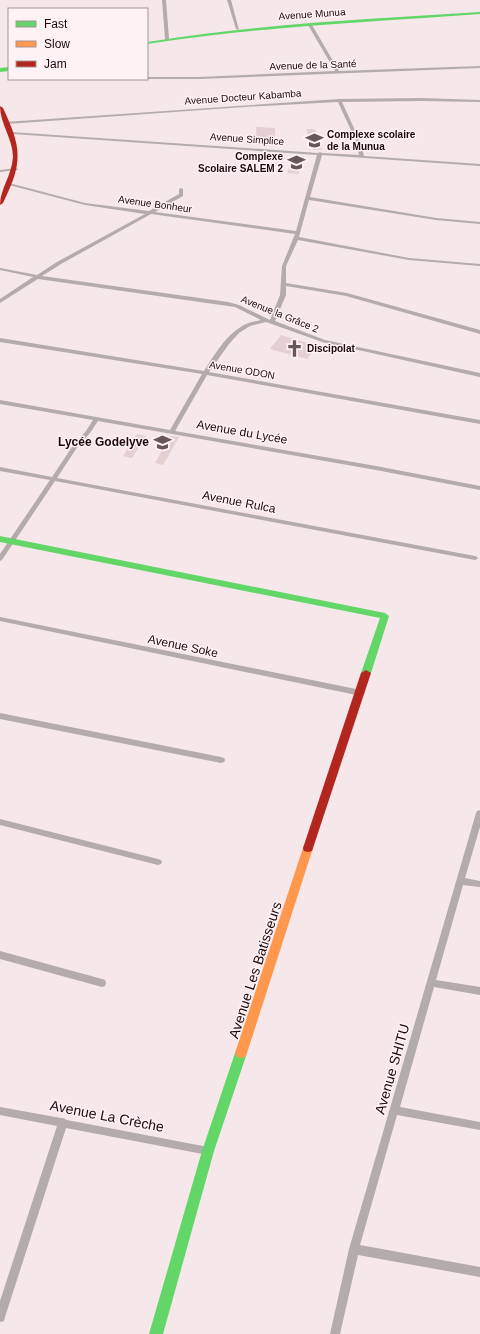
<svg xmlns="http://www.w3.org/2000/svg" width="480" height="1334" viewBox="0 0 480 1334" font-family="Arial,sans-serif">
<rect width="100%" height="100%" fill="#f5e7ea"/>
<!-- building -->
<g fill="#e5cfd1">
<path d="M256,127l19,1v17h-18z"/>
<path d="M306,129h9l7,21h-9z"/>
<path d="M289,166h14l-5,8 -10,-1z"/>
<path d="M281,335l37,11 -11,13 -37,-10z"/>
<path d="M137,434l9,2 -14,22 -9,-2z"/>
<path d="M170,436l9,1 -16,28 -8,-2z"/>
</g>
<g fill="none" stroke-linecap="round" stroke-linejoin="round">
<!-- street -->
<g fill="#b4abad" fill-rule="evenodd">
<path d="M162,0h4l3,39 -2,1 -2,-1z"/>
<path d="M227,0h4l8,30 -3,-1z"/>
<path d="M310,24l2,1 27,46 141,-5v2l-281,11h-53l1,-2h52l136,-6 -27,-46z"/>
<path d="M421,98l59,2v2l-59,-1 -79,1 17,37 5,17 116,8v2l-158,-11 -12,42 126,21 44,4v2l-44,-4 -127,-20 -10,37 110,21 71,6v2l-71,-6 -111,-20 -12,26v17l61,10 133,37v4l-134,-38 -60,-10v9l-11,26 50,19 155,33v4l-158,-35 -56,-20 -16,4 -11,7 -10,11 -20,28 271,48v4l-273,-49 -32,56 201,35 104,20v4l-104,-20 -278,-49 -8,12 -14,16 -19,29 418,78 2,1 1,1 -1,1 -2,1 -420,-79 -53,79 -2,1v-7l50,-74 -50,-9v-4l52,10 20,-30 14,-16 7,-11 -93,-16v-4l170,30 32,-56 -202,-32v-4l204,33c11,-17 23,-38 42,-47 5,-2 10,-3 15,-4l-26,-13 -7,-1 -190,-27 -38,24v-4l33,-22 -33,-7v-2l37,7 20,-13 88,-48 -60,-9 -76,-20v-2l76,20 64,8 30,-17v-5l2,-1 2,1v7l-28,16 141,19 21,-76 -304,-21h-2v-2l307,21 2,-1 2,1 37,2 -4,-16 -17,-37 -94,5 -237,17 -2,-1v-1l334,-23zM151,214l144,20 -13,32 -2,29 -10,25 -31,-15 -11,-3 -186,-26 19,-12z"/>
<path d="M16,168l2,1v1l-18,2v-2z"/>
<path d="M0,617l361,73 4,3 -4,3 -361,-75z"/>
<path d="M0,713l221,44 3,1 1,2 -1,2 -3,1 -221,-44z"/>
<path d="M480,810v17l-15,51 15,3v6l-17,-2 -27,95 44,7v8l-46,-8 -34,120 80,15v8l-83,-15 -37,130 120,22v10l-122,-22 -18,79h-10l19,-85 127,-436 1,-2z"/>
<path d="M0,819l158,40 3,1 1,2 -1,2 -3,1 -158,-40z"/>
<path d="M0,951l102,28 3,1 1,3 -1,3 -3,1 -102,-28z"/>
<path d="M0,1107l61,11h2l4,2 141,27 3,1 2,3 -2,3 -3,1 -142,-27 -61,189 -1,4 -4,1v-21l57,-175 -57,-11z"/>
</g>
<!-- fast -->
<g fill="#63d668" fill-rule="evenodd">
<path d="M480,12v2c-111,8 -223,13 -333,30v-2c110,-18 222,-23 333,-30z"/>
<path d="M9,67v4l-9,1v-4z"/>
<path d="M0,536l385,77 4,3 -18,57 -5,3 -5,-3 19,-55 -380,-76z"/>
<path d="M241,1048l4,1 2,4 -33,98 -51,183h-14l53,-183 33,-98 2,-4z"/>
</g>
<!-- slow -->
<path fill="#ff974d" fill-rule="evenodd" d="M308,844l4,1 1,3 -66,205 -2,4 -4,1 -4,-1 -2,-4 68,-205 1,-3z"/>
<!-- jam -->
<g fill="#b3261e" fill-rule="evenodd">
<path d="M0,106l3,2c19,40 20,55 0,95l-3,2c0,-16 12,-30 13,-48 0,-18 -13,-33 -13,-51z"/>
<path d="M366,670l5,3 -58,175 -1,3 -4,1 -4,-1 -1,-3 58,-175z"/>
</g>
</g>
<!-- icons -->
<defs>
<symbol id="school-bare" viewBox="-9 -9 18 18"><path d="M0-5L7-2L0 1L-7-2ZM-4 1L0 2.5L4 1V4Q0 6-4 4Z" fill="#68565b" stroke="#fff2f5" stroke-width="2.5" paint-order="stroke"/></symbol>
<symbol id="church-bare" viewBox="-9 -9 18 18"><path d="M-1.2-6h2.4v3.5h3.3v2.4h-3.3V6h-2.4V-.1h-3.3v-2.4h3.3Z" fill="#68565b" stroke="#fff2f5" stroke-width="2.5" paint-order="stroke"/></symbol>
</defs>
<g fill-rule="evenodd">
<use href="#school-bare" x="302" y="128" width="25" height="25"/>
<use href="#school-bare" x="284" y="150" width="25" height="25"/>
<use href="#church-bare" x="282" y="336" width="25" height="25"/>
<use href="#school-bare" x="150" y="430" width="25" height="25"/>
</g>
<g text-anchor="middle" dominant-baseline="central" stroke-width="3" stroke-linejoin="round" paint-order="stroke">
<!-- far-street labels -->
<g font-size="10" fill="#1c080e" stroke="#fff2f5">
<text transform="translate(312 14) rotate(-4)">Avenue Munua</text>
<text transform="translate(313 65) rotate(-2)">Avenue de la Santé</text>
<text transform="translate(243 97) rotate(-4)">Avenue Docteur Kabamba</text>
<text transform="translate(247 139) rotate(4)">Avenue Simplice</text>
<text transform="translate(155 204) rotate(8)">Avenue Bonheur</text>
<text transform="translate(280 314) rotate(22)">Avenue la Grâce 2</text>
<text transform="translate(242 370) rotate(10)">Avenue ODON</text>
</g>
<!-- far-poi labels -->
<g font-size="10" font-weight="bold" fill="#1c080e" stroke="#fff2f5" text-anchor="start">
<text x="327" y="134">Complexe scolaire<tspan x="327" dy="12">de la Munua</tspan></text>
<text x="283" y="156" text-anchor="end">Complexe<tspan x="283" dy="12">Scolaire SALEM 2</tspan></text>
<text x="307" y="348">Discipolat</text>
</g>
<!-- street labels -->
<g font-size="12" fill="#1c080e" stroke="#fff2f5">
<text transform="translate(242 432) rotate(10)">Avenue du Lycée</text>
<text transform="translate(239 502) rotate(11)">Avenue Rulca</text>
<text transform="translate(183 646) rotate(12)">Avenue Soke</text>
</g>
<!-- poi labels -->
<g font-size="12" font-weight="bold" fill="#1c080e" stroke="#fff2f5" text-anchor="end">
<text x="149" y="442">Lycée Godelyve</text>
</g>
<!-- near-street labels -->
<g font-size="14" fill="#1c080e" stroke="#fff2f5">
<text transform="translate(255 970) rotate(-72)">Avenue Les Batisseurs</text>
<text transform="translate(392 1069) rotate(-74)">Avenue SHITU</text>
<text transform="translate(107 1116) rotate(11)">Avenue La Crèche</text>
</g>
</g>
<!-- legend -->
<rect x="8" y="8" width="140" height="72" fill="#fff2f5" stroke="#a49499"/>
<rect x="16" y="21" width="20" height="6" fill="#63d668" stroke="#a49499"/>
<text x="44" y="28" font-size="12" fill="#1c080e">Fast</text>
<rect x="16" y="41" width="20" height="6" fill="#ff974d" stroke="#a49499"/>
<text x="44" y="48" font-size="12" fill="#1c080e">Slow</text>
<rect x="16" y="61" width="20" height="6" fill="#b3261e" stroke="#a49499"/>
<text x="44" y="68" font-size="12" fill="#1c080e">Jam</text>
</svg>
